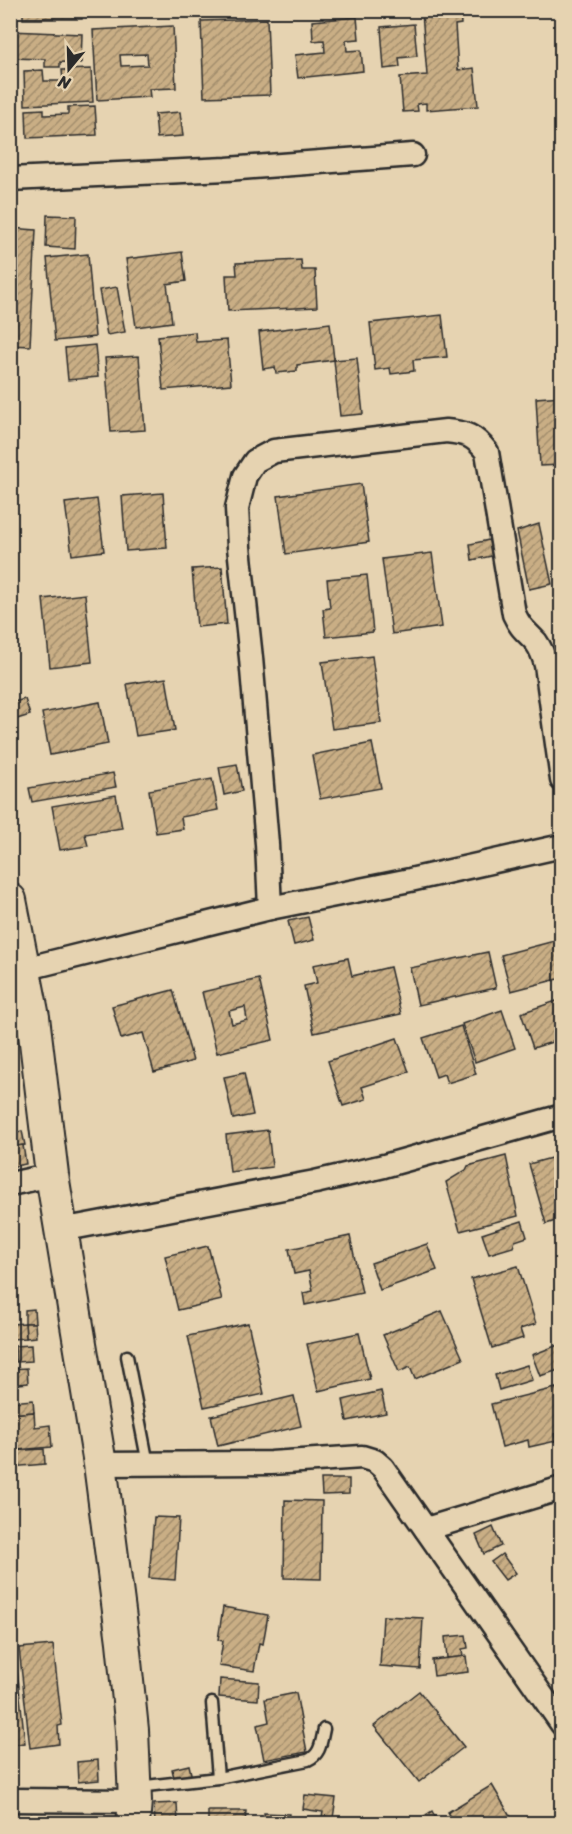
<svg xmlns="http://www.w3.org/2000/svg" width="572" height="1834" viewBox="0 0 572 1834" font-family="Sriracha,sans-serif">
<defs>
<pattern id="building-hatch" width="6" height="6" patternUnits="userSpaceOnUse" patternTransform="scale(1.5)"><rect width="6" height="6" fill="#c9ae85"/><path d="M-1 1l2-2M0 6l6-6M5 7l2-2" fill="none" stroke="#a38e6d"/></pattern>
</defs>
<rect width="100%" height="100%" fill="#e6d3b1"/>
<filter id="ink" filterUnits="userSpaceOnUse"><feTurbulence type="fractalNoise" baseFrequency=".0167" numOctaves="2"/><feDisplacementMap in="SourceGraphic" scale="12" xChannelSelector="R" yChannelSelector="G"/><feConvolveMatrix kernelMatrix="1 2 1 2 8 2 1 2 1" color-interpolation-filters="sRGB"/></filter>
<g filter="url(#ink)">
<!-- building -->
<g fill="url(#building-hatch)" stroke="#2b2b2b" stroke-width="1.5" fill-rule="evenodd">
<rect x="23" y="10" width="59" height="9"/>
<path d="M460,10l1,14 -6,1 3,45 16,-2 4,38 -52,4v-7l-9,1 1,7 -15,1 -3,-35 27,-2 -5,-62z"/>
<path d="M357,17l2,22 -13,1 1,11 14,-1 2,21 -65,7 -3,-23 30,-3 -1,-12 -11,1 -1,-20z"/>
<path d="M267,19l3,76 -66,2 -3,-76z"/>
<path d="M414,24l3,32 -18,2 1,9 -16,2 -3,-42z"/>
<path d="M173,26l3,62 -27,1 1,8 -53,3 -4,-70zM147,54l1,11 -27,1 -1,-11z"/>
<path d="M10,31l72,3 -1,29 -21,-1v5h-15v-8l-35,-1z"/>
<path d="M91,69l2,33 -68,3 -1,-34 19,-1 1,11h19l-1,-11z"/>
<path d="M95,106l2,29 -70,3 -1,-28 18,-1v6l24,-1v-7z"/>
<path d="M180,112l3,24 -26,2 -2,-24z"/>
<path d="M47,215l29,1 -1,33 -29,-2z"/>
<path d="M10,228l26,2 -6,116 -20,-1z"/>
<path d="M182,252l4,29 -19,3 5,38 -36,5 -10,-68z"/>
<path d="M88,254l7,83 -40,4 -8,-83z"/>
<path d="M301,260l1,10h13l2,37 -89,4 -2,-36h11l-1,-12z"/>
<path d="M117,287l8,45 -18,3 -8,-45z"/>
<path d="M442,315l5,42 -34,3 1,11 -23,3 -1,-6 -15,2 -5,-47z"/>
<path d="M330,323l4,37 -37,5v6l-21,2 -1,-6 -12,2 -4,-37z"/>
<path d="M195,332l1,10 31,-2 4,44 -68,6 -5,-54z"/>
<path d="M562,336v17l-8,1 -1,-16z"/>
<path d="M95,345l3,32 -30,3 -3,-32z"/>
<path d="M139,356l6,74 -34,2 -6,-74z"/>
<path d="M357,358l6,56 -23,2 -6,-56z"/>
<path d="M562,396v69l-22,1 -4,-68z"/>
<path d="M361,484l8,58 -83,12 -8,-58z"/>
<path d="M163,493l4,55 -41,3 -4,-55z"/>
<path d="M97,499l7,52 -32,4 -7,-52z"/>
<path d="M539,524l13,60 -23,5 -12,-58z"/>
<path d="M489,540l3,16 -20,4 -2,-16z"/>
<path d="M432,553l10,74 -50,7 -10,-75z"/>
<path d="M222,567l5,57 -30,3 -5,-58z"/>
<path d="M367,575l6,57 -47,5 -3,-28 7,-1 -3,-29z"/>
<path d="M85,594l7,68 -42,5 -7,-68z"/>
<path d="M372,656l9,67 -49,6 -10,-67z"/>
<path d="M166,678l9,52 -39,6 -9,-52z"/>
<path d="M25,699l5,16 -16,5 -4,-17z"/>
<path d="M100,702l8,42 -58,11 -8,-42z"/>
<path d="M372,743l9,45 -61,11 -8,-44z"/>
<path d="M237,764l5,27 -18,4 -5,-28z"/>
<path d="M113,773l3,14 -84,15 -3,-14z"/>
<path d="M212,779l6,31 -37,7 2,12 -27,4 -7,-43z"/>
<path d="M116,795l6,33 -37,6 3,12 -28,4 -8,-44z"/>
<path d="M308,917l6,23 -20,5 -6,-24z"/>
<path d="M562,939v39l-51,13 -10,-36z"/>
<path d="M488,952l8,36 -78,17 -8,-37z"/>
<path d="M348,958l4,18 38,-9 11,47 -87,19 -10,-47 13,-3 -4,-18z"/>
<path d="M259,979l14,61 -56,13 -15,-61zM245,1007l2,13 -15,4 -3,-13z"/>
<path d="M173,990l20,71 -39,11 -11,-39 -22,6 -9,-33z"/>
<path d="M562,999v40l-29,9 -12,-35z"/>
<path d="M502,1010l13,38 -40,14 -13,-38z"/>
<path d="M461,1026l15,48 -29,9 -3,-9 -8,3 -13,-39z"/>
<path d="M397,1038l12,34 -47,15 4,12 -23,7 -15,-45z"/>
<path d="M244,1073l9,42 -20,4 -9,-42z"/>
<path d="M268,1130l4,37 -42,5 -4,-37z"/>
<path d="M22,1131l3,14 -15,2v-13z"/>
<path d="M23,1145l3,19 -16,3v-20z"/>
<path d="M562,1155v64l-16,5 -17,-60z"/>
<path d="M506,1156l12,60 -58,15 -14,-49 20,-12 2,-4z"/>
<path d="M522,1221l5,16 -12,4 -2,6 -24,7 -7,-20z"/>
<path d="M350,1236l12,57 -57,12 -2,-12 10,-2 -4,-20 -15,3 -5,-25z"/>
<path d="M427,1244l10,26 -57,20 -9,-27z"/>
<path d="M208,1246l14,54 -44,10 -13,-54z"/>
<path d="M518,1266l18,58 -16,5 3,9 -31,10 -21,-69z"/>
<path d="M34,1309l1,14h-10v-13z"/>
<path d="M442,1311l21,48 -48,20 -5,-12 -11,5 -16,-37z"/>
<path d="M25,1323h10l1,14 -10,1z"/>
<path d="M25,1323l1,15 -14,1 -1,-15z"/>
<path d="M248,1323l16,71 -60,13 -16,-71z"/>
<path d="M359,1333l11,46 -52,12 -11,-47z"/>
<path d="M31,1345l1,16 -16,1 -1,-16z"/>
<path d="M558,1345l4,9v15l-22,7 -8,-21z"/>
<path d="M527,1365l5,15 -33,10 -4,-15z"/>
<path d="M27,1368l1,15 -18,2v-16z"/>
<path d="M556,1388l6,24v20l-8,2 2,7 -27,6 -1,-7 -26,7 -11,-43z"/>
<path d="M381,1391l5,22 -39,8 -4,-21z"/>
<path d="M294,1396l7,30 -83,20 -7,-30z"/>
<path d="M33,1400l1,12 -22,2 -1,-12z"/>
<path d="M34,1412l1,15 15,-2 2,22 -36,3 -4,-36z"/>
<path d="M44,1449l1,15 -35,3v-16z"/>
<path d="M321,1479h28v15l-27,1z"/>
<rect x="10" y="1491" width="3" height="55"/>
<path d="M285,1500l37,1 -1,78 -37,-1z"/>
<path d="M154,1517l25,1 -4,62 -26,-2z"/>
<path d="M493,1527l8,19 -17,8 -8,-19z"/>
<path d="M502,1554l14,19 -11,7 -14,-18z"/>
<path d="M223,1607l45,8 -5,29 -4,-1 -5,28 -35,-5 4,-25 -5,-1z"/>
<path d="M383,1616l40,2 -3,51 -40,-3z"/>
<path d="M466,1635l2,13 -6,1 1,8 -16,1 -2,-21z"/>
<path d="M53,1645l9,80 -4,1 1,18 -29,4 -11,-100z"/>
<path d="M10,1650h5l10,93 -15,2z"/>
<path d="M466,1656l2,16 -34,4 -2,-16z"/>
<path d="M220,1679l39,3 -1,18 -39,-3z"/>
<path d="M419,1691l45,56 -45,35 -45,-56z"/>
<path d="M296,1693l11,59 -43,8 -7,-35 12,-3 -4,-23z"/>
<path d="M98,1760l1,20 -21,2 -1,-20z"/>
<path d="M189,1765l3,13 -17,4 -3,-13z"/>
<path d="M492,1785l23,39h-60l-7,-12z"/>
<path d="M305,1795l31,3 -3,20 -11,-1 1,-5 -20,-3z"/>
<path d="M177,1803l1,21h-23l-1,-20z"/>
<path d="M208,1811h38l-1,13h-37z"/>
<path d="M432,1811l7,13h-27z"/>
<path d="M264,1813l25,1 -1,10h-24z"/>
<path d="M299,1817l51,6 -1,1h-50z"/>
</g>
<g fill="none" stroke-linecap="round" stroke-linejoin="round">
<defs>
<g id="lane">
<path d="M127,1356l21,108"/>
<path d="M212,1703l6,75"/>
<path d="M137,1787l81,-9 90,-18c13,-6 13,-18 16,-31"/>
</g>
<g id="street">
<path d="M10,179l217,-10 186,-14"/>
<path d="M270,908l-3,-64 -16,-186 -12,-111 -2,-39 8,-32 10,-15 19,-10 172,-20c20,2 28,4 41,21l27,162c7,15 11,16 22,28 5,7 8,15 10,23l16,115"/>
<path d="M24,969l246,-61 140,-28 152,-34"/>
<path d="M10,1184l42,-9"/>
<path d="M61,1230l254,-48 69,-16 178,-50"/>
<path d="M100,1464l171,-1 91,-6 13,4 8,7 179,256"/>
<path d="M426,1529l136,-41"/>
<path d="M10,1800l125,1"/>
</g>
<path id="secondary" d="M10,900l23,117 19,158 48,289 23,178 9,88 3,71 -2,23"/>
</defs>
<!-- lane casing -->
<use href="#lane" stroke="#2b2b2b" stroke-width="15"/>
<!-- street casing -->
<use href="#street" stroke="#2b2b2b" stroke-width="27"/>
<!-- secondary casing -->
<use href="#secondary" stroke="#2b2b2b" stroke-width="36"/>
<!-- lane -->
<use href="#lane" stroke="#e6d3b1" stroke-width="10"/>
<!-- street -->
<use href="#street" stroke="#e6d3b1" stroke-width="22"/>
<!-- secondary -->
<use href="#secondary" stroke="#e6d3b1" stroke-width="32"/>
</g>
</g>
<!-- margin -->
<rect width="572" height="1834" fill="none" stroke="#e6d3b1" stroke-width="36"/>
<rect x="18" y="18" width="536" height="1798" fill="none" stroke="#2b2b2b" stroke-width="2" filter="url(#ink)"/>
<!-- north arrow -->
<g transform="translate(69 69) rotate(199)" stroke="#e6d3b1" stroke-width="4.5" paint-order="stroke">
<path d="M0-4.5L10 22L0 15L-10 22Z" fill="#2b2b2b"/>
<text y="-9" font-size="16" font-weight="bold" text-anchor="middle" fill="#2b2b2b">N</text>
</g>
</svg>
